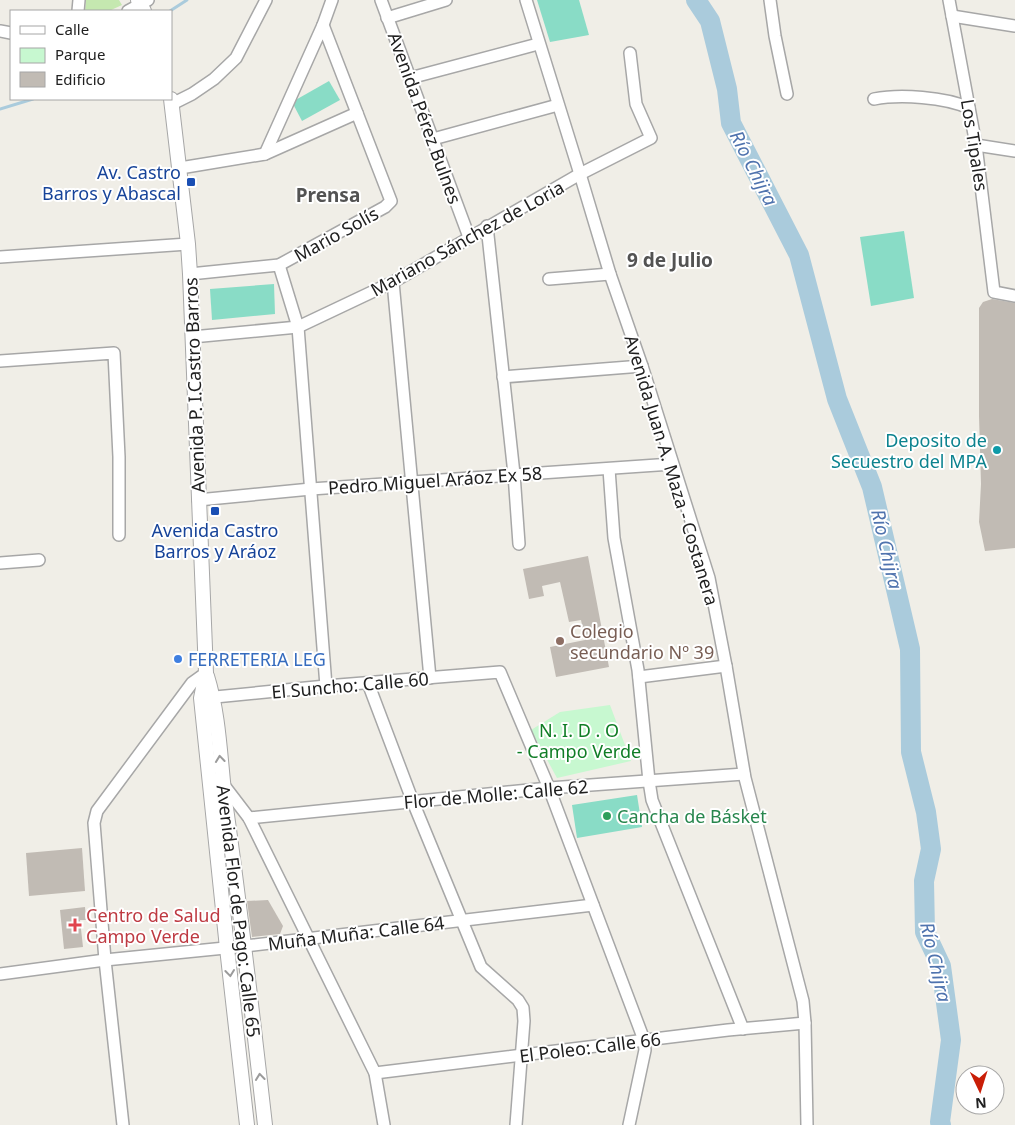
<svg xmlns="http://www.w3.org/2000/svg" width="1015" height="1125" viewBox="0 0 1015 1125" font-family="'Noto Sans',sans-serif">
<rect width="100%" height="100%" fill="#f0eee7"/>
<!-- grass -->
<path fill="#c5e8b0" d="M86,0h33l3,5 -13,6h-24z"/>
<!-- park -->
<path fill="#c7f8d0" d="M610,705l21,56 -74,17 -26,-48 29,-18z"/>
<!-- pitch -->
<g fill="#89dcc6">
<path d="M537,0h42l10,35 -39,7z"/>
<path d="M329,81l11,19 -38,21 -10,-19z"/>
<path d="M904,231l10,67 -43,8 -11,-69z"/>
<path d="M274,284l1,30 -63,6 -2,-31z"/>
<path d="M637,795l5,32 -65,11 -5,-33z"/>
</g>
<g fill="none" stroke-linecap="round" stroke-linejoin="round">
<!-- stream -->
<g stroke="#aacbdc" stroke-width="3">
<path d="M170,11l17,-11"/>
<path d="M0,109l33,-10"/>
</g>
<!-- river -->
<path stroke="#aacbdc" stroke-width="20" d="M696,0l14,21 17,68 4,34 68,132 38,144 35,88 38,162 1,103 15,60 5,37 -7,32 1,51 16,34 10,74 -11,82 1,3"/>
</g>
<!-- building -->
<g fill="#c1bbb4">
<path d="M992,299l23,4v245l-30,3 -6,-29 2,-38 -2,-68v-108l4,-6z"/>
<path d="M588,556l21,111 -53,10 -6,-30 35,-7 -4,-20 -12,2 -9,-40 -18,4 2,10 -15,3 -6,-30z"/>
<path d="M82,848l3,43 -56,5 -3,-43z"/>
<path d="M268,900l15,26 -3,8 -28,3 -5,-36z"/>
<path d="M85,907l1,13h-6l3,27 -19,2 -4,-39z"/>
</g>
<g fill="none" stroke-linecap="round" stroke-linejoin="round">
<defs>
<g id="minor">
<path d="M381,0l88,237"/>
<path d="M526,0l54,174 30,100 32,92 67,212 17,88 19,112 58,223 2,22 2,102"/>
<path d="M770,0l5,36 12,58"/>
<path d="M949,0l27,145 18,147 21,4"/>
<path d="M78,11l1,-11"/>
<path d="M128,11l20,-11"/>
<path d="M952,16l63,10"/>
<path d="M387,18l59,-18"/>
<path d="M323,25l9,-25"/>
<path d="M0,31l11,2"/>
<path d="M410,78l128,-34"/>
<path d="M874,99c26,-5 71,-2 95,9"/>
<path d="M172,104l20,-10 22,-15 22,-21 30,-58"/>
<path d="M433,139l125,-34"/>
<path d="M976,145l39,6"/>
<path d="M180,168l85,-14 92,-41"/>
<path d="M487,226l27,248 5,70"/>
<path d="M0,257l188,-13"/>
<path d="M279,265l19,62 28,359"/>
<path d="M190,274l89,-9 106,-58 6,-6 -68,-176 -58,129"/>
<path d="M549,279l61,-5"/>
<path d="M393,282l37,396"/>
<path d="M192,337l106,-10 95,-45 187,-108 71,-36 -15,-34 -6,-51"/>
<path d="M0,361l114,-8 5,104v78"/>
<path d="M503,377l139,-11"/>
<path d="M609,469l5,69 24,132 11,111 3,19 91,229"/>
<path d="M198,500l113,-11 361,-25"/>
<path d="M0,563l39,-3"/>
<path d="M639,677l87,-11"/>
<path d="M368,683l45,119 68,165 37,33 5,8 1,13 -8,104"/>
<path d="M205,698l121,-12 174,-14 49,116 95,252 1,10 -16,75"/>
<path d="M223,784l26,34 126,255 9,52"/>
<path d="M249,818l300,-30 195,-14"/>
<path d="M0,974l105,-14 140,-14 348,-41"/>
<path d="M375,1073l353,-43 77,-7"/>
<path d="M123,1125l-18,-165 -11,-137 3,-12 95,-128 14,-10"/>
</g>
<g id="tertiary">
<path d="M138,0l6,11"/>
<path d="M171,99l17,145 2,30 16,399 -5,25 26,250 20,177"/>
<path d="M207,676c13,42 13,88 19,132 15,105 27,211 39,317"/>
</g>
</defs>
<!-- minor casing -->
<use href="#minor" stroke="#a7a7a7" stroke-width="14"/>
<!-- tertiary casing -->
<use href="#tertiary" stroke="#a7a7a7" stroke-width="16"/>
<!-- minor -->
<use href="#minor" stroke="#fff" stroke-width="11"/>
<!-- tertiary -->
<use href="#tertiary" stroke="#fff" stroke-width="14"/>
</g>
<!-- one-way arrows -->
<defs><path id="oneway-chevron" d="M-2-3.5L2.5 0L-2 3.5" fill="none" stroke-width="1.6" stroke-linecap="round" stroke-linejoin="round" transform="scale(1.25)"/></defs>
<g stroke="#9b9b9b">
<use href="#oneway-chevron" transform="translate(220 759) rotate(-96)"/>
<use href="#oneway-chevron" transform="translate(230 973) rotate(83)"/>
<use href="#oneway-chevron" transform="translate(260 1077) rotate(-96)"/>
</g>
<!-- markers -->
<g fill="#1a4fb4" stroke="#fff" stroke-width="2">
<rect x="186" y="177" width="10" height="10" rx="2.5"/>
<rect x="210" y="506" width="10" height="10" rx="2.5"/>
</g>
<circle fill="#0f9aa8" stroke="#fff" stroke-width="2" cx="997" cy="450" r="5"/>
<circle fill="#8d6e63" stroke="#fff" stroke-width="2" cx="560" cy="641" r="5"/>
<circle fill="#3f7fe0" stroke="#fff" stroke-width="2" cx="178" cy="659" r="5"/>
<circle fill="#2e9e5b" stroke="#fff" stroke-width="2" cx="607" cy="816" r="5"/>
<path fill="#e0444e" stroke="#fff" stroke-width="2" d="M72.5 917.5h5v5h5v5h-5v5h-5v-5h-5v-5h5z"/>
<g text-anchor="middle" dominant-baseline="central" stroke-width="4" stroke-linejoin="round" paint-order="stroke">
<!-- street labels -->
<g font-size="18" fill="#202020" stroke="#fff">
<text transform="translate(425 118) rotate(70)">Avenida Pérez Bulnes</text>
<text transform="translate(975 145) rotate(81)">Los Tipales</text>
<text transform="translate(336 234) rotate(-29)">Mario Solís</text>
<text transform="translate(467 238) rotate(-29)">Mariano Sánchez de Loria</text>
<text transform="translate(194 385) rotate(-92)">Avenida P. I.Castro Barros</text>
<text transform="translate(672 470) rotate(73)">Avenida Juan A. Maza - Costanera</text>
<text transform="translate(435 480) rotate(-4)">Pedro Miguel Aráoz Ex 58</text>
<text transform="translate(350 685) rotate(-5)">El Suncho: Calle 60</text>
<text transform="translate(496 794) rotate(-5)">Flor de Molle: Calle 62</text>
<text transform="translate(239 911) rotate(83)">Avenida Flor de Pago: Calle 65</text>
<text transform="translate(356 933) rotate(-7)">Muña Muña: Calle 64</text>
<text transform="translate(590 1047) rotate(-7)">El Poleo: Calle 66</text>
</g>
<!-- transit labels -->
<g font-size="18" fill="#164399" stroke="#fff" text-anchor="end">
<text x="181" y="172">Av. Castro<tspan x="181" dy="21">Barros y Abascal</tspan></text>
<text x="215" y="530" text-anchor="middle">Avenida Castro<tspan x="215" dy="21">Barros y Aráoz</tspan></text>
</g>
<!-- culture labels -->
<g font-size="18" fill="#0d838f" stroke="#fff" text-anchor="end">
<text x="987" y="440">Deposito de<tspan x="987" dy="21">Secuestro del MPA</tspan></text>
</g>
<!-- education labels -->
<g font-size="18" fill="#785e54" stroke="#fff" text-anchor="start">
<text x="570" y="631">Colegio<tspan x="570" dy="21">secundario Nº 39</tspan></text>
</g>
<!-- shop labels -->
<g font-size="18" fill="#366cbe" stroke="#fff" text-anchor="start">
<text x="188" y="659">FERRETERIA LEG</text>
</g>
<!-- park labels -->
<g font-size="18" fill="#107d26" stroke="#fff">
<text x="579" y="730">N. I. D . O<tspan x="579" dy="21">- Campo Verde</tspan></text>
</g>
<!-- leisure labels -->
<g font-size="18" fill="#27864d" stroke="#fff" text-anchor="start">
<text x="617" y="816">Cancha de Básket</text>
</g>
<!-- health labels -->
<g font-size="18" fill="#be3a42" stroke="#fff" text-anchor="start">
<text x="86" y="915">Centro de Salud<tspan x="86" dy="21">Campo Verde</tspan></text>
</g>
<!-- water labels -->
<g font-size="19" font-style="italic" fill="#4f73ae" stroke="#fff">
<text transform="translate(754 168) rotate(63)">Río Chijra</text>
<text transform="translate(887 549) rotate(77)">Río Chijra</text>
<text transform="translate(936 962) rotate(77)">Río Chijra</text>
</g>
<!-- neighbourhood labels -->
<g font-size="19" font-weight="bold" fill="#535353" stroke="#fff">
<text x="328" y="195">Prensa</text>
<text x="670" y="260">9 de Julio</text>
</g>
</g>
<!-- legend -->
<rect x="10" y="10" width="162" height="90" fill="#ffffff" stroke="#a6a6a6"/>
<rect x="20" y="26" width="25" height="8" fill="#ffffff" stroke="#a6a6a6"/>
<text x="55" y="35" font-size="15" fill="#202020">Calle</text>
<rect x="20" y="48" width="25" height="15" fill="#c7f8d0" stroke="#a6a6a6"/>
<text x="55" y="60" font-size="15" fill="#202020">Parque</text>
<rect x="20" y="72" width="25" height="15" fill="#c1bbb4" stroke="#a6a6a6"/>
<text x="55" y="85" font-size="15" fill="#202020">Edificio</text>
<!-- north arrow -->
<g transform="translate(980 1090) rotate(176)"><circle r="24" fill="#ffffff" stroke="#a6a6a6"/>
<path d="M0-4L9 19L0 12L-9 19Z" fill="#c91e07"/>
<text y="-8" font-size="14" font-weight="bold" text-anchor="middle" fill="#202020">N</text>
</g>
</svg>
